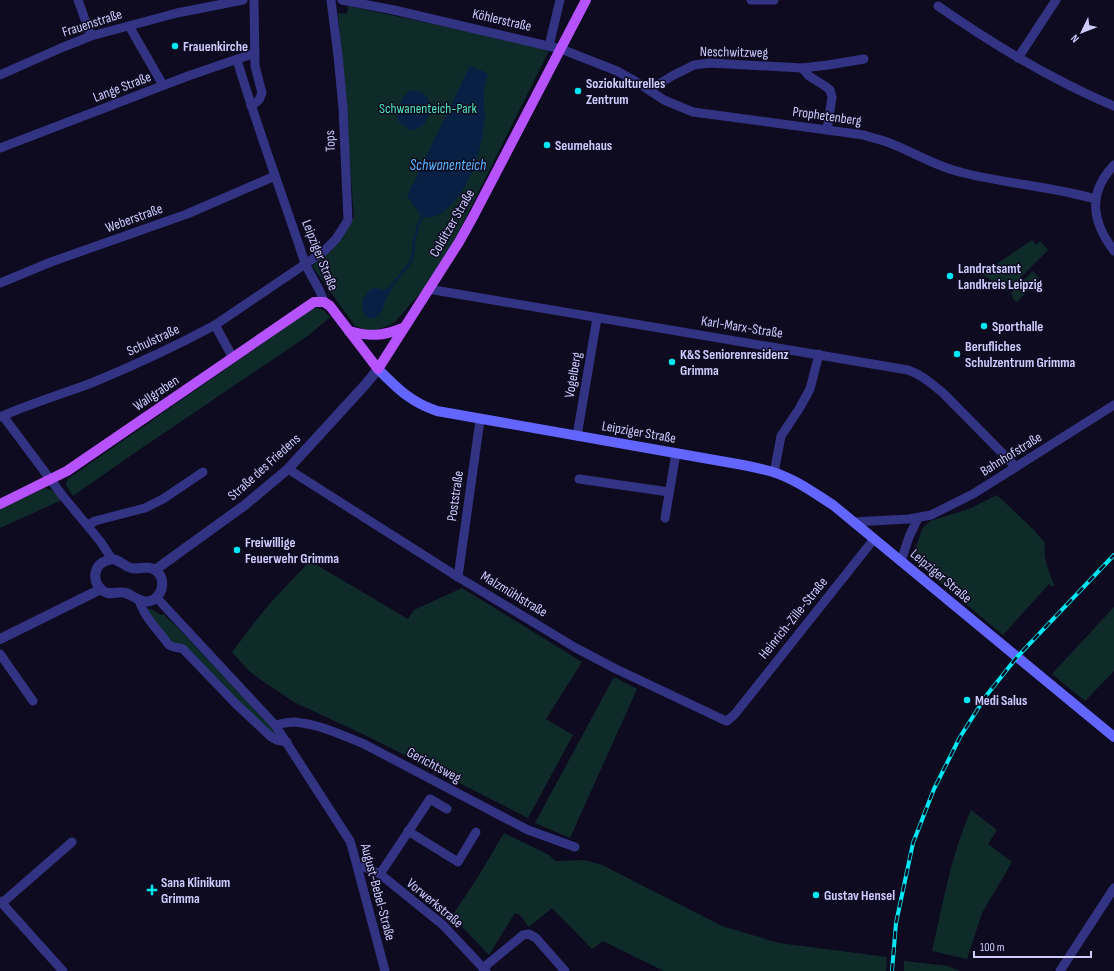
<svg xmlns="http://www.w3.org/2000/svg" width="1114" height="971" viewBox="0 0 1114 971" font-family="'Sofia Sans Condensed',sans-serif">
<rect width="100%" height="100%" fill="#0e0b21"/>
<!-- green -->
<g fill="#0e2b29">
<path d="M348,6l133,28 68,17 -97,194 -30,46 -28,32 -22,9 -17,-6 -43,-60 19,-15 23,-34 -16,-204 9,1z"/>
<path d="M1032,240l4,5 4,-4 8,9 -41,41 -25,-17z"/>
<path d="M1033,271l6,7 -22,24 -4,-3 -2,-6z"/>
<path d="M317,308l6,2 7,7 -21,18 -176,119 -60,42 -7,-11 2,-6 244,-170z"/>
<path d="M45,488l7,2 10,10 -62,28v-19z"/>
<path d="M997,495l36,34 12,14c-2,16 3,27 9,41l-1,3 -4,-3 -46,51 -89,-74v-8l8,-24 8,-8 39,-12z"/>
<path d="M310,561l98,58 6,-9 48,-22 120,74 -36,57 27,16 -45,83 -157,-80 -77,-36 -33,-22 -13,-10 -16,-18 22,-29 18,-22z"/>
<path d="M1114,607v64l-29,30 -33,-27z"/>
<path d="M148,609h3l10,6 2,-1 14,13 90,95 10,12 -3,1 -102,-91 -22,-29z"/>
<path d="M614,677l23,12 -67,149 -35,-15z"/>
<path d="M971,810l26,20 -9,14 24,18 -30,51 -15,46 -35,-8c11,-47 19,-96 39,-141z"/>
<path d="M504,833l45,22 7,6 29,-1 17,5 120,61 57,17 108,14 -1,14h-222l-61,-30 -11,8 -40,-41 -23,19 -9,-12 -5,-2 -26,42 -37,-39 26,-39z"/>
<path d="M904,961l44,5 12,5h-56z"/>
</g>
<!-- water -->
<g fill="#082043">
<path d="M470,66l15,6 3,3c-1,6 -4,12 -4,18 -1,8 1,17 1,25 -3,31 -12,64 -34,87 -9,9 -16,14 -29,12l-15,-21z"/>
<path d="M411,90l11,2 6,6c3,15 0,31 -18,32l-10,-7 -3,-5c2,-12 3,-21 14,-28z"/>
<path d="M391,285l2,2 -8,14 -3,11 -7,6h-7c-11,-9 -5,-23 5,-30l12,2z"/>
</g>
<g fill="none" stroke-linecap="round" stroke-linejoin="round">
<!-- stream -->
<path stroke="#082043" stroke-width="2.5" d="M392,285l19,-23 3,-11v-10l4,-16 4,-8"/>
<!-- minor -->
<g stroke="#333383" stroke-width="9">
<path d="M78,0l13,36"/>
<path d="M342,0l52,10 167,39 56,22 18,10 29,19 29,12 171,23c7,3 15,4 23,7 25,9 47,24 73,30 45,12 91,14 135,27"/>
<path d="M751,0h23"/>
<path d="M938,6c56,39 113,74 176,100"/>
<path d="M129,26l34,59"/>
<path d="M549,46l11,-46"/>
<path d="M1018,58l38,-58"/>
<path d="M237,60c20,67 45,134 67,200 5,15 16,27 20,42"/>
<path d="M802,68l7,8 16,10 5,4 2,7 -5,33"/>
<path d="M0,75l61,-27 30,-12 86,-23 66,-13"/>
<path d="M649,90l23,-14 22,-11 16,-2 92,5 26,-3 36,-6"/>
<path d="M251,106l8,-6 3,-7 -7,-27 -1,-66"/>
<path d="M0,148l188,-72 67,-23"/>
<path d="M1114,165c-27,28 -22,57 0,86"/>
<path d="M0,283l51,-21 136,-48 88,-38"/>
<path d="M428,289l480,81c14,5 24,14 35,23l73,74"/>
<path d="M215,325l18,33"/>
<path d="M3,416l59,79 38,46 12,18"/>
<path d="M0,417c31,-14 63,-23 94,-35 41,-17 82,-36 121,-57l108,-73 13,-13 12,-19 -5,-112 -5,-52 -7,-56"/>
<path d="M577,436l20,-118"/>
<path d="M288,469l170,108 118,71 38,20 110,52 3,1 8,-7 139,-175"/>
<path d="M774,473l7,-37 18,-27 11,-20 9,-35"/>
<path d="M579,479l90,13"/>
<path d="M665,518l11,-65"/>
<path d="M853,522l56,-3 22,-4 42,-21 141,-89"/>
<path d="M88,525l7,-4 50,-13 18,-9 40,-27"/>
<path d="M901,561l8,-24 9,-19"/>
<path d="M458,577l22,-157"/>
<path d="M156,597l119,128 75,116 3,10 32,120"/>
<path d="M139,600c5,17 20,31 30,45 4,3 9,2 14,4l52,54 35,33 7,4 10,2"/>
<path d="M0,654l33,47"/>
<path d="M275,725c6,-1 13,-3 19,-3 25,2 48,13 70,22l164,86 47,17"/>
<path d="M408,831l50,31 18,-30"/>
<path d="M358,868l6,-1 16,7 63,51 43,46"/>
<path d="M380,874l50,-75 17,10"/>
<path d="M0,901l63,70"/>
<path d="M2,903l70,-61"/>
<path d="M483,968l40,-33 6,-1 7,4 29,33"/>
<path d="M1060,971l54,-83"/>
</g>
<!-- tertiary -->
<g stroke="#333383" stroke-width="10">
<path d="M112,559c8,1 12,7 19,9 8,2 17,-3 24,2 16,11 3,38 -15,30 -5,-2 -9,-5 -14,-7 -6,-2 -12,1 -18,0 -9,-2 -15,-13 -12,-22 2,-8 9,-10 16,-12z"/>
<path d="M155,570l90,-65 43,-36 77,-84 13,-16"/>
<path d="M0,639l101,-50"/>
</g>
<!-- secondary -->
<path stroke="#6265ff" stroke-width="10" d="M378,369c19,19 32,33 59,42l306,54c10,2 20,4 30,7 22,7 41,21 60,33l281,232"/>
<!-- primary -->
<g stroke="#b752ff" stroke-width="10">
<path d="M349,331c21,6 34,5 54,-3"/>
<path d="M0,504l67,-33 247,-169h10l6,4 48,63 81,-127 15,-27 112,-215"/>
</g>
<defs>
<path id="rail" d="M892,971l4,-48 17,-80 21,-54 26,-52 26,-41 31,-39 97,-102"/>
</defs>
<!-- rail casing -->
<use href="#rail" stroke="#00e8f6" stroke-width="4"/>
<!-- rail -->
<use href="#rail" stroke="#0e0b21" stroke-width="2.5" stroke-dasharray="8" stroke-linecap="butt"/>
</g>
<!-- markers -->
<g fill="#00e8f6" stroke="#0e0b21" stroke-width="1.5">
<circle cx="175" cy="46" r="4"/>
<circle cx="578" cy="91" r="4"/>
<circle cx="547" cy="145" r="4"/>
<circle cx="950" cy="276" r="4"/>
<circle cx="984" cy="326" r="4"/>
<circle cx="957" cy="354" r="4"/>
<circle cx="672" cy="362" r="4"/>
<circle cx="237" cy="550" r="4"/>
<circle cx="967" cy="700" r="4"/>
<path d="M150 884h4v4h4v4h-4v4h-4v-4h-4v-4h4z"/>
<circle cx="816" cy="895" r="4"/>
</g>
<g text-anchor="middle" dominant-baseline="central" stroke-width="3" stroke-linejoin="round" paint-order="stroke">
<!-- street labels -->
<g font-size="14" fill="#cecbff" stroke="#0e0b21">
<text transform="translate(502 20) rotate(13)">Köhlerstraße</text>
<text transform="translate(92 23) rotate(-18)">Frauenstraße</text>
<text transform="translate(734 52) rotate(1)">Neschwitzweg</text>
<text transform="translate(122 87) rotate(-21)">Lange Straße</text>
<text transform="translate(827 116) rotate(8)">Prophetenberg</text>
<text transform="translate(330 141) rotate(-93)">Tops</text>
<text transform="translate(134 218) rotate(-20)">Weberstraße</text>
<text transform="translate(452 223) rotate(-60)">Colditzer Straße</text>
<text transform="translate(320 255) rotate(68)">Leipziger Straße</text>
<text transform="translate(742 327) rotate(9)">Karl-Marx-Straße</text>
<text transform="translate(153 340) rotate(-25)">Schulstraße</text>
<text transform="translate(573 375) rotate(-80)">Vogelberg</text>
<text transform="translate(156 393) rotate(-34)">Wallgraben</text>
<text transform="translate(639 432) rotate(10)">Leipziger Straße</text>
<text transform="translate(1011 454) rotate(-32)">Bahnhofstraße</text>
<text transform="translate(264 467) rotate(-42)">Straße des Friedens</text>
<text transform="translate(455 496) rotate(-82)">Poststraße</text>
<text transform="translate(941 576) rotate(40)">Leipziger Straße</text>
<text transform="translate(514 594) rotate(31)">Malzmühlstraße</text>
<text transform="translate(793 618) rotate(-51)">Heinrich-Zille-Straße</text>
<text transform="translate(434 765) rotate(28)">Gerichtsweg</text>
<text transform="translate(378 892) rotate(75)">August-Bebel-Straße</text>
<text transform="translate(435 903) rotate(40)">Vorwerkstraße</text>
</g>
<!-- poi labels -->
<g font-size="14" font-weight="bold" fill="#cecbff" stroke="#0e0b21" text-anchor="start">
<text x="183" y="46">Frauenkirche</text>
<text x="586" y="83">Soziokulturelles<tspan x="586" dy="16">Zentrum</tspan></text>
<text x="555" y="145">Seumehaus</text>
<text x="958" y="268">Landratsamt<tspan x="958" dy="16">Landkreis Leipzig</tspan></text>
<text x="992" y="326">Sporthalle</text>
<text x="965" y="346">Berufliches<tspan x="965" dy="16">Schulzentrum Grimma</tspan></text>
<text x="680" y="354">K&amp;S Seniorenresidenz<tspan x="680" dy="16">Grimma</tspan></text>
<text x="245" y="542">Freiwillige<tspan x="245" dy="16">Feuerwehr Grimma</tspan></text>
<text x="975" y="700">Medi Salus</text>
<text x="161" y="882">Sana Klinikum<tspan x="161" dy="16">Grimma</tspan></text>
<text x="824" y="895">Gustav Hensel</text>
</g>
<!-- park labels -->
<g font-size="14" fill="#4fe7ba" stroke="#0e0b21">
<text x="428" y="108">Schwanenteich-Park</text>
</g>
<!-- water labels -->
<g font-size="15" font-style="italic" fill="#59b9ff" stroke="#0e0b21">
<text x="448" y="165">Schwanenteich</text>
</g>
</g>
<!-- north arrow -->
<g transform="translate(1082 32) rotate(227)" stroke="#0e0b21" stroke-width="3" paint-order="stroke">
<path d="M0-3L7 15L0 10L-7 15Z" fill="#cecbff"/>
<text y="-6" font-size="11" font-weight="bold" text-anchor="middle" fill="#cecbff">N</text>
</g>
<!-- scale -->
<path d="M974 951v6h117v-6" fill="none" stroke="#cecbff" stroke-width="2"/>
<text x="980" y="951" font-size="12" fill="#cecbff" stroke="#0e0b21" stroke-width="3" paint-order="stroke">100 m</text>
</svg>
